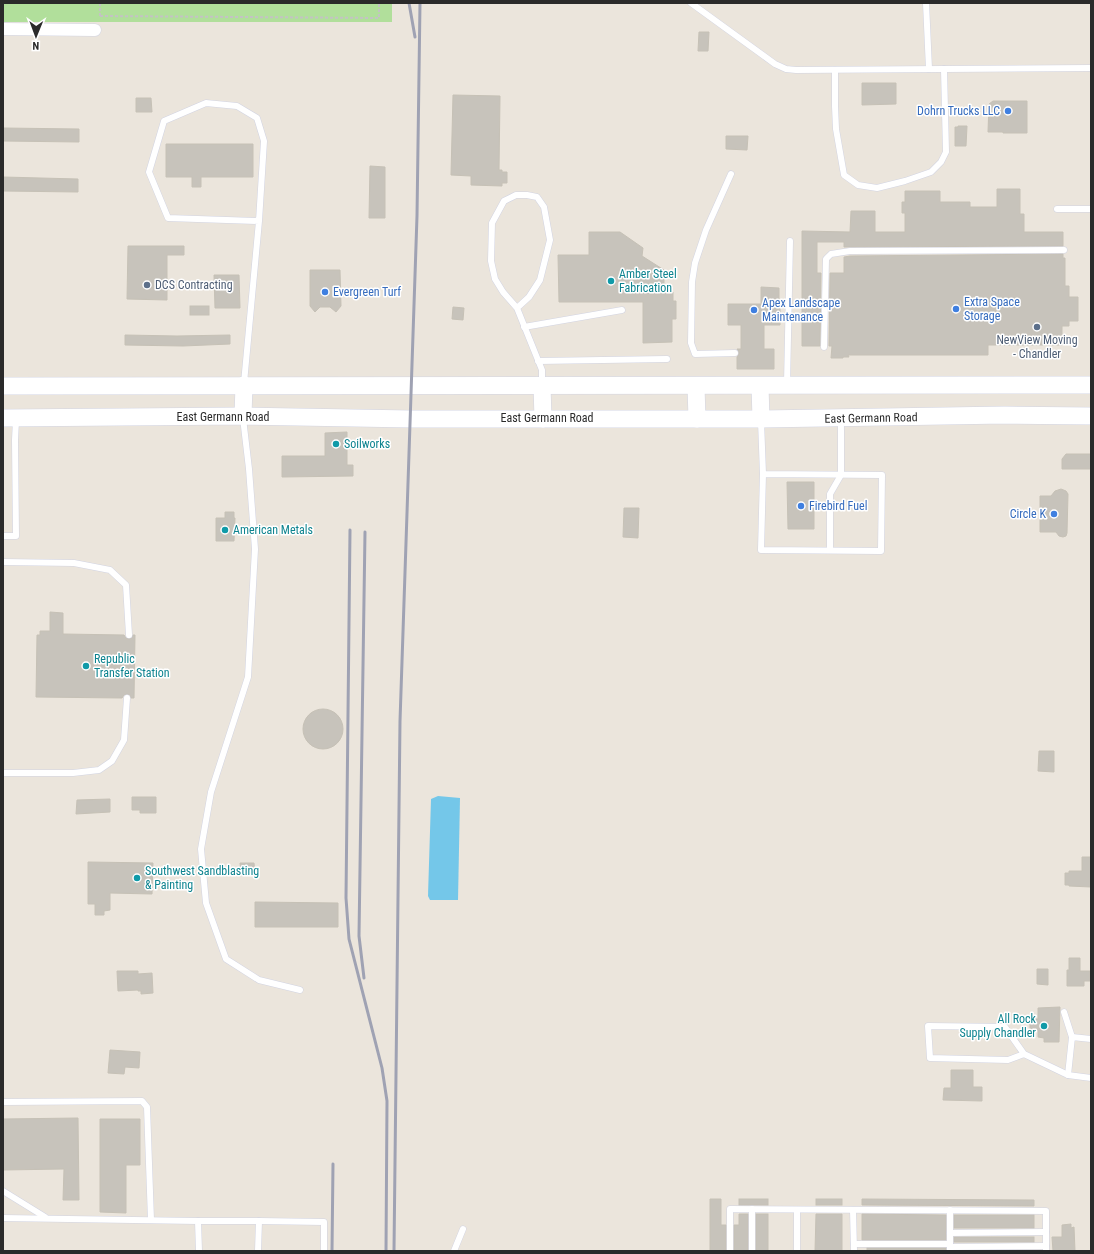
<svg xmlns="http://www.w3.org/2000/svg" width="1094" height="1254" viewBox="0 0 1094 1254" font-family="'Roboto Condensed',sans-serif">
<rect width="100%" height="100%" fill="#ebe5dc"/>
<!-- green -->
<rect fill="#b1df9b" x="3" y="3" width="389" height="19"/>
<!-- water -->
<path fill="#74c7e9" d="M438,796l22,2 -2,102h-28l-2,-4 3,-97z"/>
<!-- building -->
<g fill="#c7c3bb" stroke="#c6c1b6">
<path d="M699,32h10l-1,19h-10z"/>
<path d="M862,83h34v21l-34,1z"/>
<path d="M453,95l47,1 -1,74h3v2h5v11h-5v3l-31,-1v-9l-20,-1z"/>
<path d="M136,98h15l1,14h-16z"/>
<path d="M993,101h34v32h-24v-1h-15l1,-28z"/>
<path d="M958,126h9l-1,20h-11v-19h3z"/>
<path d="M3,128l76,1v13l-76,-1z"/>
<path d="M726,136h22l-1,14 -21,-1z"/>
<path d="M166,144h87v33h-52v10h-9v-10h-26z"/>
<path d="M370,166l15,1v51h-16z"/>
<path d="M3,177l75,2v13l-75,-1z"/>
<path d="M997,189h23v25h4v18h39v14l-219,1v-5h-27v31h4l-1,73h-18v-115l48,1 1,-21h24v21h30v-19h-3v-11h3v-11h35v11h30v5h27z"/>
<path d="M589,232h31l23,16 -1,8 22,14v22h9v9h3v18h-4v23l-29,1v-41h-84l-1,-47h31z"/>
<path d="M128,246h56v9h-17v45l-40,-1z"/>
<path d="M1063,254v4h2v28h4v11h9v24h-9v5h-7v19h-74v10h-140l1,2h-6v1h-12l1,-12h-3l1,-73h14v-16l6,-1z"/>
<path d="M310,270h30l1,36 -5,6 -6,-5h-10l-5,5 -5,-6z"/>
<path d="M214,275h25l1,33h-25z"/>
<path d="M761,287l18,1v14h1v23h-16v24h10v20h-37v-12l2,-4 -2,-4h4v-24h-13v-21h33z"/>
<rect x="190" y="306" width="19" height="9"/>
<path d="M453,307l11,1 -1,12 -11,-1z"/>
<path d="M125,335l52,1 53,-1v9l-47,2 -58,-1z"/>
<path d="M347,432v33h6v11l-71,1v-21h43v-23z"/>
<path d="M1066,454h25v15h-29v-10z"/>
<path d="M787,482h27v47h-26z"/>
<path d="M1061,489l5,2 2,3 -1,39 -1,3 -3,1 -4,-1 -3,-4h-16v-36h11l4,-5z"/>
<path d="M624,508h15l-1,30 -15,-1z"/>
<path d="M225,512h9v6h1l-1,23h-18v-23h9z"/>
<path d="M50,612l13,1v21l61,1 2,3 3,1 3,-1 1,-3h2l-1,63h-3l-1,-3 -3,-1 -3,1 -2,3 -86,-1 1,-62h3v-4h10z"/>
<circle cx="323" cy="729" r="20"/>
<path d="M1039,751h15v21l-16,-1z"/>
<path d="M132,797h24v16h-16v-3h-8z"/>
<path d="M110,799v13l-34,2 1,-14z"/>
<path d="M1082,857h9v30l-22,-1v-1h-4v-12h4v-2h13z"/>
<path d="M88,862l65,1 -1,31 -42,-1v17l-6,1v4h-9v-11h-7z"/>
<path d="M240,863h14l1,10h-14z"/>
<path d="M255,902l83,1v24h-83z"/>
<path d="M1069,958h11v13h10v10h-6v5h-17v-16h2z"/>
<path d="M1037,969h11v16l-11,-1z"/>
<path d="M117,971h21v3l14,-1 1,20 -12,1v-3h-3v-1l-20,1z"/>
<path d="M1060,1007l-1,35h-15v-4l-6,-1v-7h-8v-11h8v-11z"/>
<path d="M110,1050l30,2 -1,16 -14,-1 -1,7 -16,-1z"/>
<path d="M951,1070h22v17h9v14l-39,-1 1,-12h7z"/>
<path d="M78,1118l1,82h-16l1,-31 -61,1v-51z"/>
<path d="M100,1119h40v46h-14v48l-26,-1z"/>
<path d="M710,1199h11v26h5v26h-16z"/>
<rect x="739" y="1199" width="29" height="6"/>
<rect x="816" y="1199" width="26" height="6"/>
<path d="M862,1199l172,1v6l-172,-1z"/>
<path d="M739,1214h9v37h-14v-26h5z"/>
<rect x="756" y="1214" width="12" height="37"/>
<path d="M816,1214h26v37h-27z"/>
<path d="M862,1214l84,1v25h-84z"/>
<rect x="954" y="1215" width="80" height="13"/>
<path d="M1071,1224v4l3,-1 1,24h-22l-1,-14h10v-12z"/>
<rect x="954" y="1237" width="80" height="5"/>
<rect x="867" y="1248" width="79" height="3"/>
</g>
<g fill="none" stroke-linecap="round" stroke-linejoin="round">
<defs>
<g id="service">
<path d="M691,3l84,61 11,5 10,1 295,-2"/>
<path d="M926,3l3,66"/>
<path d="M835,70v36l1,23 8,46 14,10 19,3 28,-7 26,-9 10,-10 5,-10 -2,-83"/>
<path d="M731,174l-25,56 -11,33 -3,19 -1,61 4,11 40,-1"/>
<path d="M1057,209h34"/>
<path d="M517,308l12,-11 11,-17 10,-40 -6,-33 -7,-10 -10,-2h-11l-12,6 -12,22 -1,38 4,18 8,13 14,16 25,62v14"/>
<path d="M524,327l98,-17"/>
<path d="M824,347l2,-88 5,-5 19,-3 214,-1"/>
<path d="M538,361l129,-2"/>
<path d="M244,383l15,-162 5,-80 -7,-23 -20,-12 -31,-3 -42,18 -15,51 19,46 91,3"/>
<path d="M787,384l3,-143"/>
<path d="M243,418l6,51 6,80 -7,128 -37,115 -10,57 5,54 20,56 33,21 41,10"/>
<path d="M761,421l2,53 -2,76 120,1 1,-76 -119,-1"/>
<path d="M3,536h13l-1,-96 1,-20"/>
<path d="M830,550v-56l11,-19v-55"/>
<path d="M3,562l71,1 36,7 16,15 3,50"/>
<path d="M3,773h70l26,-3 13,-9 12,-21 3,-42"/>
<path d="M1064,1012l8,25"/>
<path d="M1091,1039l-19,-2 -4,38 23,3"/>
<path d="M1024,1054l-19,-27 -77,-1 2,32 78,2 16,-6 44,21"/>
<path d="M3,1102l139,-1 5,6 4,113"/>
<path d="M3,1191l42,26"/>
<path d="M752,1209v42"/>
<path d="M797,1210v41"/>
<path d="M853,1210l1,41"/>
<path d="M950,1210v41"/>
<path d="M3,1218l195,3 1,30"/>
<path d="M198,1221h61l-1,30"/>
<path d="M259,1221l65,1v29"/>
<path d="M950,1233l96,-1"/>
<path d="M854,1244h96"/>
<path d="M950,1247l96,-1"/>
<path d="M454,1251l9,-22"/>
<path d="M730,1251v-42l316,2v40"/>
</g>
<path id="minor" d="M3,29l92,1"/>
<g id="secondary">
<path d="M542,385l1,34"/>
<path d="M3,386l1088,-1"/>
<path d="M696,386l1,33"/>
<path d="M760,386l1,33"/>
<path d="M243,416l1,-31"/>
<path d="M3,418l240,-2 168,3h350l244,-4 86,1"/>
</g>
</defs>
<!-- service casing -->
<use href="#service" stroke="#d2d4e2" stroke-width="7"/>
<!-- minor casing -->
<use href="#minor" stroke="#d2d4e2" stroke-width="13"/>
<!-- secondary casing -->
<use href="#secondary" stroke="#d2d4e2" stroke-width="18"/>
<!-- path -->
<g stroke="#c3c3c3" stroke-width="2" stroke-dasharray="3 2" stroke-linecap="butt">
<path d="M100,3v13"/>
<path d="M100,16l279,2v-15"/>
</g>
<!-- service -->
<use href="#service" stroke="#fff" stroke-width="6"/>
<!-- minor -->
<use href="#minor" stroke="#fff" stroke-width="12"/>
<!-- secondary -->
<use href="#secondary" stroke="#fff" stroke-width="17"/>
<!-- rail -->
<g stroke="#9fa2b3" stroke-width="3">
<path d="M409,3l6,34"/>
<path d="M350,530l-4,368 3,41 33,129 5,33 -1,150"/>
<path d="M364,978l-5,-42 6,-404"/>
<path d="M332,1251l1,-87"/>
<path d="M394,1251l6,-530 17,-505 3,-213"/>
</g>
</g>
<!-- markers -->
<g fill="#3f7fe0" stroke="#fff" stroke-width="1.5">
<circle cx="1008" cy="111" r="4"/>
<circle cx="325" cy="292" r="4"/>
<circle cx="956" cy="309" r="4"/>
<circle cx="754" cy="310" r="4"/>
<circle cx="801" cy="506" r="4"/>
<circle cx="1054" cy="514" r="4"/>
</g>
<g fill="#0f9aa8" stroke="#fff" stroke-width="1.5">
<circle cx="611" cy="281" r="4"/>
<circle cx="336" cy="444" r="4"/>
<circle cx="225" cy="530" r="4"/>
<circle cx="86" cy="666" r="4"/>
<circle cx="137" cy="878" r="4"/>
<circle cx="1044" cy="1026" r="4"/>
</g>
<g fill="#5c6f8a" stroke="#fff" stroke-width="1.5">
<circle cx="147" cy="285" r="4"/>
<circle cx="1037" cy="327" r="4"/>
</g>
<g text-anchor="middle" dominant-baseline="central" stroke-width="3" stroke-linejoin="round" paint-order="stroke">
<!-- shop labels -->
<g font-size="12" fill="#366cbe" stroke="#fff" text-anchor="start">
<text x="1000" y="111" text-anchor="end">Dohrn Trucks LLC</text>
<text x="333" y="292">Evergreen Turf</text>
<text x="964" y="302">Extra Space<tspan x="964" dy="14">Storage</tspan></text>
<text x="762" y="303">Apex Landscape<tspan x="762" dy="14">Maintenance</tspan></text>
<text x="809" y="506">Firebird Fuel</text>
<text x="1046" y="514" text-anchor="end">Circle K</text>
</g>
<!-- culture labels -->
<g font-size="12" fill="#0d838f" stroke="#fff" text-anchor="start">
<text x="619" y="274">Amber Steel<tspan x="619" dy="14">Fabrication</tspan></text>
<text x="344" y="444">Soilworks</text>
<text x="233" y="530">American Metals</text>
<text x="94" y="659">Republic<tspan x="94" dy="14">Transfer Station</tspan></text>
<text x="145" y="871">Southwest Sandblasting<tspan x="145" dy="14">&amp; Painting</tspan></text>
<text x="1036" y="1019" text-anchor="end">All Rock<tspan x="1036" dy="14">Supply Chandler</tspan></text>
</g>
<!-- service labels -->
<g font-size="12" fill="#4e5e75" stroke="#fff" text-anchor="start">
<text x="155" y="285">DCS Contracting</text>
<text x="1037" y="340" text-anchor="middle">NewView Moving<tspan x="1037" dy="14">- Chandler</tspan></text>
</g>
<!-- street labels -->
<g font-size="12" fill="#2a2a2a" stroke="#fff">
<text x="223" y="417">East Germann Road</text>
<text x="547" y="418">East Germann Road</text>
<text transform="translate(871 418) rotate(-1)">East Germann Road</text>
</g>
</g>
<!-- border -->
<rect width="1094" height="1254" fill="none" stroke="#2a2a2a" stroke-width="8"/>
<!-- north arrow -->
<g transform="translate(36 36) rotate(181)" stroke="#ffffff" stroke-width="3" paint-order="stroke">
<path d="M0-3L7 15L0 10L-7 15Z" fill="#2a2a2a"/>
<text y="-6" font-size="11" font-weight="bold" text-anchor="middle" fill="#2a2a2a">N</text>
</g>
</svg>
